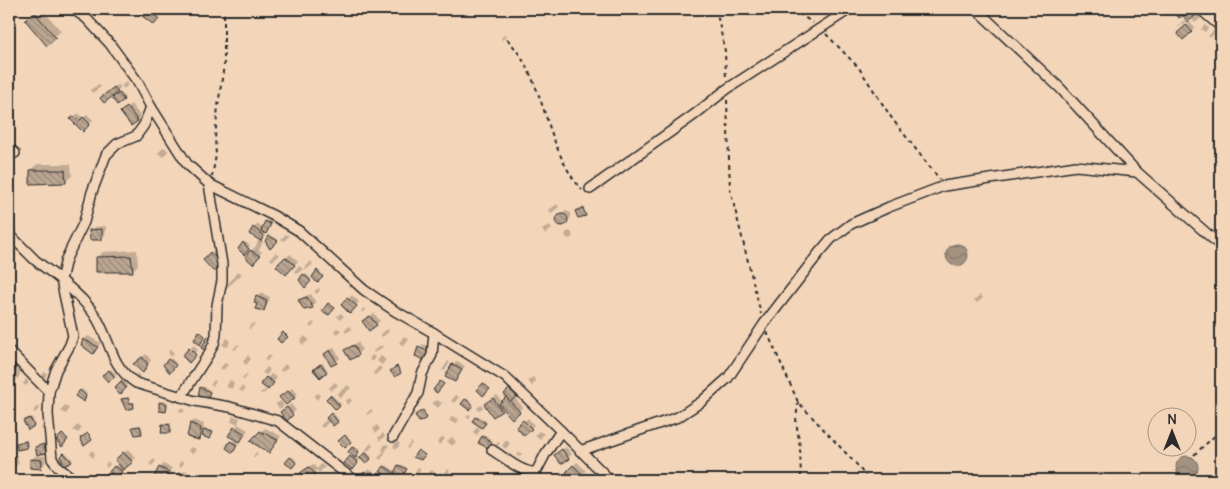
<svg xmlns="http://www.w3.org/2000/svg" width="1230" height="489" viewBox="0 0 1230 489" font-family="Delius,sans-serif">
<defs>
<pattern id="water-waves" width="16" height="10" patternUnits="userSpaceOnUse" patternTransform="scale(1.25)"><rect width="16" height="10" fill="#a49281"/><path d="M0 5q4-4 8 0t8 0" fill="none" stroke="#86776a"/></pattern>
<pattern id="building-back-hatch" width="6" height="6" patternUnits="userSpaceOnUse" patternTransform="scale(1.25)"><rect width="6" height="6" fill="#bba692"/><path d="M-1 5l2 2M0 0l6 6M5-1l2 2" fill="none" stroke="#988777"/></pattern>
</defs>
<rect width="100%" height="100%" fill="#f3d6ba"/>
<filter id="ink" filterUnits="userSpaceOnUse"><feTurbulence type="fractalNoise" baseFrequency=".02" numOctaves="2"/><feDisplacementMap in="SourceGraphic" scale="10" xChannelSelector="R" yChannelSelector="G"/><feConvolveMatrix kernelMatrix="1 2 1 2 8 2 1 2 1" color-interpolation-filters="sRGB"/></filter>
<g filter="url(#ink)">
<!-- water -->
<g fill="url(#water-waves)" stroke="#74695f">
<circle cx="957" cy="255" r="11"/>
<circle cx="1187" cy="467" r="11"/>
</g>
<!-- shadow -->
<g fill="#0003">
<path d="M40,9h2l19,22 -14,13 -14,-29z"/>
<path d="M135,9h19l8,5 -8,9z"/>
<path d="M1193,9l8,9 -6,5 -4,-5 -7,-2z"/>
<path d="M1184,20l2,2 -7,5 -1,-1z"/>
<path d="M1190,22l5,5 -12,11 -5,-5z"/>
<path d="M1205,25l3,3 -3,4 -4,-3z"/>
<path d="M1214,30l2,2 -6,6 -2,-2z"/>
<path d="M506,34l1,2 -5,4 -1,-2z"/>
<path d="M1221,36v4l-4,4 -2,-3z"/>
<path d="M1221,58v12l-6,-7z"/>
<path d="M126,82l2,3 -4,4 -2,-3 -5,5 -12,3 13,-10 2,3z"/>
<path d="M99,84l2,3 -9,6 -2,-3z"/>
<path d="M121,92l4,6 -8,6 -4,-6z"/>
<path d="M131,104l10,13 -4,3 -11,-12z"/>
<path d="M78,113l5,5 4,-4 6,6 -10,10 -11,-11z"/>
<path d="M164,147l4,4 -5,6 -5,-4z"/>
<path d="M37,164h34l1,12 -6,5 -35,-11z"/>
<path d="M557,204l2,3 -8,6 -2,-3z"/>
<path d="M565,211l6,2v4l-6,7h-5l-2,-2v-5z"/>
<path d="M268,220l4,2 -7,14 -5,4 3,2 -4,8 3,2 -9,10 -2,-11 5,-5 3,-7 -5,-11 3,-4 6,5z"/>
<path d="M550,225l2,4 -7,5 -3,-4z"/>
<path d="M106,226l-1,9 -4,4 -11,-8 4,-4z"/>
<circle cx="569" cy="235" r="3.5"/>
<path d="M286,234l3,2 -5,5 -3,-2z"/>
<path d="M271,235l7,4 -8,8 -4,-6z"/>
<path d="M246,242l4,4 -6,8 -4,-5z"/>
<path d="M137,250l1,15 -6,6 -35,-13 6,-6z"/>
<path d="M214,250l9,8 -9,13 -9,-11z"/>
<path d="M276,252l4,3 -8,6 -2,-2z"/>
<path d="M290,254l8,7 -12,13 -8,-8z"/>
<path d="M311,261l2,3 -7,6 -1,-2z"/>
<path d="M299,266l4,3 -6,5 -3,-3z"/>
<path d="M238,271l4,3 -14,13 -1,-2z"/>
<path d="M305,273l6,6 -5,7 -5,-6z"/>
<path d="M319,288l1,2 -3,4 -3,-3z"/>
<path d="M261,293l9,4 -3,9 -3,4 -6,-6 -1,-7z"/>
<path d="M311,294l5,9 -4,4 -12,-7 3,-3z"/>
<path d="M352,295l7,7 -9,10 -8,-7z"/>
<path d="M980,295l3,3 -6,5 -3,-3z"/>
<path d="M364,308l2,2 -3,3 -2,-2z"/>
<path d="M341,313l3,3 -4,4 -3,-4z"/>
<path d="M374,313l6,8 -4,3 -9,-6z"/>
<path d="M313,322l2,2 -4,4 -2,-2z"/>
<path d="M253,323l2,1 -5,5 -2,-1z"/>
<path d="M350,326l2,3 -6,4 -2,-3z"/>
<path d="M337,328l4,2 -3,4 -4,-3z"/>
<path d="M388,329l1,3 -7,5 -2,-3z"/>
<path d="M88,336l13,7 -4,5 -13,-8z"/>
<path d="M305,336l4,4 -6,5 -3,-4z"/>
<path d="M404,336l5,3 -5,7 -5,-3z"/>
<path d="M227,338l3,2 -2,7 -6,-2z"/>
<path d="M358,342l4,8 -12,8 -4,-8z"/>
<path d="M238,344l1,1 -4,5 -2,-1z"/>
<path d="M423,344l8,3 -1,3 -9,-4z"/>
<path d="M194,345l4,5 -5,7 -10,-1z"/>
<path d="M381,345l2,2 -9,6 -1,-2z"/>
<path d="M334,347l6,11 -4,4 -10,-8z"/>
<path d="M170,349l4,4 -3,4 -3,-5z"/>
<path d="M146,354l5,6 -8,11 -5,-11z"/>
<path d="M248,355l3,4 -5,6 -3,-3z"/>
<path d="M268,355l3,1 -4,5 -3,-1z"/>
<path d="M372,355l3,2 -3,5 -3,-3z"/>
<path d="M381,356l5,4 -4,5 -5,-4z"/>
<path d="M9,358l13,3 -3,16 -6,6 -4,-1z"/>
<path d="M171,358l5,5 -6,8 -6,-6z"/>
<path d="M448,361l2,1 -5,9 -3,-1z"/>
<path d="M457,361l8,5 -10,15 -2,-16z"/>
<path d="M225,363l3,2 -5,5 -3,-2z"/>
<path d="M323,363l4,7 -6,6 -6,-6z"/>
<path d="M285,364l3,3 -6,5 -2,-2z"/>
<path d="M379,366l3,3 -7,6 -2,-2z"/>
<path d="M267,367l3,3 -3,5 -5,-2z"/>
<path d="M111,369l5,5 -7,7 -5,-6z"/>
<path d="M44,372l3,2 -3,6 -3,-2z"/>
<path d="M137,373l3,3 -3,3 -2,-2z"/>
<path d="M246,374l2,1 -4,5 -2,-2z"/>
<path d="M271,374l6,4 -5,6h-10z"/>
<path d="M533,377l3,4 -4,5 -4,-5z"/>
<path d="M26,379l3,3 -3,4 -3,-2z"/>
<path d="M214,380l2,2 -3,4 -3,-1z"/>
<path d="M230,380l4,2 -2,7 -6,-2z"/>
<path d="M123,381l4,4 -7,8 -5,-5z"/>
<path d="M335,382l3,3 -7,6 -2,-3z"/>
<path d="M348,385l3,3 -11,10 -3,-4z"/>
<path d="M203,386l8,5 -4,7 -7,-3z"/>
<path d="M242,386l3,3 -2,3 -4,-2z"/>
<path d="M292,388l6,6 -4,3h-13z"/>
<path d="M512,388l5,6 -3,3 9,10 -11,10 -8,-9 -10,8 -5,-15 8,-6 5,7 10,-8h-7z"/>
<path d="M82,389l5,5 -3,7 -7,-5z"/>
<path d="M265,390l2,2 -6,2 -1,-1z"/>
<path d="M318,393l2,2 -3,5 -3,-4z"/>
<path d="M332,395l9,9 -5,4 -8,-9z"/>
<path d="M456,395l3,2 -5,6 -3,-2z"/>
<path d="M129,397l2,5h4v3l-8,3 -5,-9z"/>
<path d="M350,398l2,3 -5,4 -2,-4z"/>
<path d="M467,398l6,5 -4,5 -6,-4z"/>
<path d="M437,400l5,3 -4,5 -6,-5z"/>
<path d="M162,401l6,1 -2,9 -6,-1z"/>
<path d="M281,401l3,5 -4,3 -5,-5z"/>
<path d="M291,404l5,6 -9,9 -5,-7z"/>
<path d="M65,405l4,4 -3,5 -5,-3z"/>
<path d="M481,405l2,2 -4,4 -2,-3z"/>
<path d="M39,406l1,2 -5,5 -2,-2z"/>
<path d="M180,408l5,2 -2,3 -4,-1z"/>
<path d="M371,409l2,2 -6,4 -1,-1z"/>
<path d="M333,413l6,7 -5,5 -4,-5 -7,8 -3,-2z"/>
<path d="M469,414l2,2 -3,3 -2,-2z"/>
<path d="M233,416l7,2 -2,6 10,6 -8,10 -10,-5 8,-11 -7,-2z"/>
<path d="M452,416l7,3 -3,5 -7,-3z"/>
<path d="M478,416l8,5 -2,4 -10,-4z"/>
<path d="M32,417l3,7 -1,1 -8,-5z"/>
<path d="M528,418l6,7 -9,9 -7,-7z"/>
<path d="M194,420l10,4 -1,7 2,-2 8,2 -3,7 -8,-3 -3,3 -8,-14z"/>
<path d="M165,423h6l-2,9 -6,-7z"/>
<path d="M48,424l-1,5 -5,1 -1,-3z"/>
<path d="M77,425l5,3 -4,5 -5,-3z"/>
<path d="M141,425l2,6 -8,2 -2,-6z"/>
<path d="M377,425l3,4 -4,4 -3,-4z"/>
<path d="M477,427l3,3 -3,5 -4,-3z"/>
<path d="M265,428l16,8 -8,11 -21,-6z"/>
<path d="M539,431l5,3 -4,5 -5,-4z"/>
<path d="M383,433l2,3 -5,5 -2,-3z"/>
<path d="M485,435l7,5 -3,5 -6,-8z"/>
<path d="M443,437l2,2 -6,6 -2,-3z"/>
<path d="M452,437l4,5 -4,4 -5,-5z"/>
<path d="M27,440l1,6 -2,1 -9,-4z"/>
<path d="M233,440l5,3 -4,7 -6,-2z"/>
<path d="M506,440l4,3 -4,6 -4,-3z"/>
<path d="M396,442l4,1 -3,6 -4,-2z"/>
<path d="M411,442l1,1 -4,6 -2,-1z"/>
<path d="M498,442l2,1 -3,4 -2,-1z"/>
<path d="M371,443l2,3 -5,5 -2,-2z"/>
<path d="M46,444l1,7 -9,3 -2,-7z"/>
<path d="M385,444l4,1 -8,15 -3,-2 6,-7 -2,-1z"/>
<path d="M354,446l6,4 -4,5 5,3 6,-6 5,5 -6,5 -4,-4 -6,6 -10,-1 7,-8 -4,-3z"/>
<path d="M190,447l6,2 -3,5 -5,-3z"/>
<path d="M566,447l6,7 -4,4 -9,-6z"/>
<path d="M128,449l8,9 -13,10 -6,-8z"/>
<path d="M92,450l3,4 -2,4 -4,-4z"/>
<path d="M256,452l2,2 -4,4 -1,-1z"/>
<path d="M520,452l2,2 -3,3 -2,-2z"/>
<path d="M66,453l7,7 -8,4 -3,-8z"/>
<path d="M17,456l2,7 -4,4 -6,2v-11z"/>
<path d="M35,456h10v8l-4,3 -10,-7z"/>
<path d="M292,456l5,5 -5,5 -5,-3z"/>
<path d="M154,459l2,2 -4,5 -3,-2z"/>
<path d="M181,461l3,2 -3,4 -3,-2z"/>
<path d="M108,462l2,2 -3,4 -2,-3z"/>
<path d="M577,462l9,9 -10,9 -8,-8z"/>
<path d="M163,464l9,4 -6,10 -5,2 -5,-4z"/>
<path d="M313,464l4,5 4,-5 4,3 -6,6 -2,-3 -7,7 2,2 -1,1h-16l8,-6 -1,-1 3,-4z"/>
<path d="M401,464l6,4 -7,9 3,2 -1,1h-9l5,-6 -2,-2z"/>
<path d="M117,465l6,4 -3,6 -9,-3z"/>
<path d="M386,465l8,5 -3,4 -2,-2 -4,8h-6l5,-7z"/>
<path d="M418,467l3,2 -3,5 -3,-2z"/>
<path d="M368,469l6,3 -5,8h-9z"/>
<path d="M448,469l3,5 -4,4 -3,-4 -5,5 -3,-4 4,-3 2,2z"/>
<path d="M185,470l6,4 -4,6h-10l-1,-1z"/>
<path d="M431,470l3,1 -3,5 -3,-2z"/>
<path d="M16,473l1,4 -8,3v-5z"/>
<path d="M129,475l5,4 4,-4 3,2 -3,3h-15z"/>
<path d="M221,475l5,4 -10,1z"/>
<path d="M232,477l4,2 -1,1h-6z"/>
</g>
<!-- building -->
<g fill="url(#building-back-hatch)" stroke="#2b2b2b">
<path d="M133,9h13l13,10 -5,6z"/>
<path d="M1173,9h12l3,3 -9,6 -7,-8z"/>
<path d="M1191,9l5,6 -8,7 -5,-6z"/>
<path d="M35,13l21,25 -9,8 -22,-26z"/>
<path d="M1186,25l6,7 -9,8 -6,-7z"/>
<path d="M114,87l4,5 -14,11 -4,-5z"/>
<path d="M119,93l5,7 -7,5 -5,-7z"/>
<path d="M127,107l11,14 -7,5 -11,-14z"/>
<path d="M74,116l5,5 4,-4 7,7 -7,8 -13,-13z"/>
<path d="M30,170h35l1,13 -36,1z"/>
<path d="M583,208l3,8 -8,2 -3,-7z"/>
<circle cx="562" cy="220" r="6"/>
<path d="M265,221l6,3 -5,10 -5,-3z"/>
<path d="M253,227l11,9 -3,5 -12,-7z"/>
<path d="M102,229v11h-12l-1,-10z"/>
<path d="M269,236l9,5 -8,8 -5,-8z"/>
<path d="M243,242l6,7 -5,6 -6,-6z"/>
<path d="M250,250l10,6 -7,8 -8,-7z"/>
<path d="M210,252l10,10 -6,10 -11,-12z"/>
<path d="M131,256l2,16h-37v-15z"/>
<path d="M285,257l10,8 -9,10 -10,-9z"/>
<path d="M317,270l6,7 -6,6 -5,-6z"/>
<path d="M303,274l8,7 -6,7 -6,-8z"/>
<path d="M256,296l11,5 -3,10 -9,-2 2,-5 -3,-1z"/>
<path d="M307,297l6,11 -9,2 -6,-10z"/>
<path d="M347,298l10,8 -7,8 -9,-9z"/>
<path d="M328,303l7,5 -6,7 -7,-4z"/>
<path d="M370,316l7,9 -8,6 -7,-10z"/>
<path d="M199,331l6,5 -5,9 -6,-5z"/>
<path d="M283,332l5,5 -7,6 -4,-4z"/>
<path d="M208,336l6,4 -7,11 -6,-3z"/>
<path d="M83,339l15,8 -5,7 -12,-9z"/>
<path d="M354,345l5,10 -9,5 -6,-10z"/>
<path d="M418,347l10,4 -4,9 -9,-4z"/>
<path d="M189,348l7,7 -7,8 -7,-7z"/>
<path d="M330,350l7,13 -6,3 -7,-12z"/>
<path d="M142,357l6,7 -5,9 -10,-9z"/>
<path d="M168,359l8,6 -6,8 -7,-8z"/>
<path d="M320,364l6,9 -6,5 -7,-8z"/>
<path d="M321,364l6,8 -7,5 -6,-8z"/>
<path d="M452,364l10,6 -7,12 -10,-5z"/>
<path d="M9,365l7,2 -3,17 -4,-1z"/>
<path d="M397,366l4,7 -6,4 -5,-6z"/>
<path d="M109,370l6,7 -7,5 -6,-7z"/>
<path d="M266,377l8,6 -6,7 -8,-6z"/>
<path d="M121,381l5,7 -6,7 -6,-7z"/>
<path d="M440,381l4,3 -7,9 -4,-3z"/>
<path d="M483,383l7,6 -7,7 -6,-6z"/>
<path d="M200,387l10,5 -3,8 -9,-4z"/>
<path d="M510,388l7,8 -7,6 -6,-8z"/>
<path d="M80,390l6,6 -2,6 -9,-6z"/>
<path d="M288,391l7,7 -9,7 -7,-8z"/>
<path d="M330,395l10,11 -4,4 -10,-11z"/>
<path d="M506,397l14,15 -8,7 -13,-15z"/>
<path d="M128,398l1,5h4l1,5 -8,2 -5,-11z"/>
<path d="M493,398l9,13 -9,6 -9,-13z"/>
<path d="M465,399l8,6 -4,5 -8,-6z"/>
<path d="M159,402l8,2 -1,8 -7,-1z"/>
<path d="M287,407l6,8 -6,6 -7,-9z"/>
<path d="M423,410l4,8 -8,4 -4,-7z"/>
<path d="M331,413l7,9 -5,4 -7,-8z"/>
<path d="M475,417l11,6 -4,5 -10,-7z"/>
<path d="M30,418l4,8 -6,4 -5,-9z"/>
<path d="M523,420l9,9 -8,7 -8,-9z"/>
<path d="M190,423l11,5 -2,12 -12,-3z"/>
<path d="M162,424l8,1v8h-9z"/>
<path d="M140,426l2,8 -7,1 -3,-8z"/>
<path d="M234,427l11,7 -5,8 -12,-6z"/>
<path d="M203,430l10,2 -3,7 -8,-3z"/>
<path d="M260,431l18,9 -9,13 -19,-12z"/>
<path d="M88,433l4,7 -8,6 -4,-8z"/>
<path d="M62,434l6,5 -6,8 -6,-7z"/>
<path d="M345,435l6,7 -6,6 -7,-7z"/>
<path d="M482,436l10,6 -4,6 -10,-5z"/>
<path d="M26,441l1,7 -10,2 -1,-7z"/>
<path d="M230,441l7,4 -4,8 -7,-5z"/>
<path d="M44,444l2,9 -9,2 -2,-8z"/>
<path d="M352,447l7,5 -4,6 -7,-6z"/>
<path d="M562,449l7,10 -8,5 -7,-9z"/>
<path d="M418,450l7,5 -4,5 -8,-3z"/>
<path d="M123,452l10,10 -10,8 -8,-10z"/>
<path d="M365,452l6,7 -5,5 -6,-6z"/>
<path d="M64,453l8,9 -8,4 -4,-10z"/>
<path d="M350,456l8,7 -5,7 -9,-7z"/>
<path d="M290,457l6,6 -4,5 -7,-5z"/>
<path d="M30,459l12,1 -1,9 -11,-1z"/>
<path d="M398,465l9,4 -5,8 -8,-4z"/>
<path d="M573,465l11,11 -5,4h-5l-8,-8z"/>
<path d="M114,466l8,5 -4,7 -9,-6z"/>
<path d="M384,466l9,6 -3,5 -10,-5z"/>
<path d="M159,467l10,5 -4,8h-6l-5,-3z"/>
<path d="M309,467l6,7 -7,6 -8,-7z"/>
<path d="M180,472l8,6 -1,2 -13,-1z"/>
<path d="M364,472l7,5 -2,3h-11z"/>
</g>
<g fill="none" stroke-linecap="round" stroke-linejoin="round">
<defs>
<g id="minor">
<path d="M73,9l13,9 24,26 27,37 14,26 36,57 22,20 65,32 25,15 65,59 31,21 39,22 71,44 56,54 49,49"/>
<path d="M976,9l84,79 77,84 84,74"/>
<path d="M1200,9l21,18"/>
<path d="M151,107l-7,18 -8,11 -19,8 -11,11 -14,37 -8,30 -18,37 -5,21c12,11 26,22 35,37 15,24 14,49 40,66l59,18 35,6 48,14 76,59"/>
<path d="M9,148l6,5"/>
<path d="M590,189l104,-74 33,-26 123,-80"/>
<path d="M9,234l26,26 26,20 12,56 -3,9 -14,25 -7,22 -1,22 4,45 7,9 16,12"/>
<path d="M9,351l40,41"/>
<path d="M181,397l27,-42 6,-11 2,-9 1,-30 5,-24v-17l-13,-80"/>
<path d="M393,437l25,-44 4,-19 10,-19 2,-22"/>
<path d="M492,450c12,7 31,24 44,22l10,-19 15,-22"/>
<path d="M580,451l98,-34 23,-15 27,-24 36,-54 55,-71 12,-14 20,-15 38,-17 55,-21 132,-20 61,6"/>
</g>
</defs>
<!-- minor casing -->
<use href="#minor" stroke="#2b2b2b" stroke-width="12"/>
<!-- path -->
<g stroke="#2b2b2b" stroke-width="2" stroke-dasharray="4 4" stroke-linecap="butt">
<path d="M716,9l9,42 1,29"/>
<path d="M792,9l21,14"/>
<path d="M826,34l33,34 34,52 47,60"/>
<path d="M507,39c40,42 37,108 75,151"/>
<path d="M727,100l3,89 31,125"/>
<path d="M212,177l4,-22 -1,-17 3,-32 6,-41v-56"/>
<path d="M767,332l31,70 60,64 10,14"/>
<path d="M798,402l-2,19 4,26 1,33"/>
<path d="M1194,455l27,-25"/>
</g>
<!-- minor -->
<use href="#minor" stroke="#f3d6ba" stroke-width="9"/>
</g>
</g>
<!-- margin -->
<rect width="1230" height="489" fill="none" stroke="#f3d6ba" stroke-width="30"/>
<rect x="15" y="15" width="1200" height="459" fill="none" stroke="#2b2b2b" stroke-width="2" filter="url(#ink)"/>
<!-- north arrow -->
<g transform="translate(1172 432)"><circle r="24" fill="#f3d6ba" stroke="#a39281"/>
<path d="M0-4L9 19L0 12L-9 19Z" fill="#2b2b2b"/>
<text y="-8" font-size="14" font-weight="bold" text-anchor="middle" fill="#2b2b2b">N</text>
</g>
</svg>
